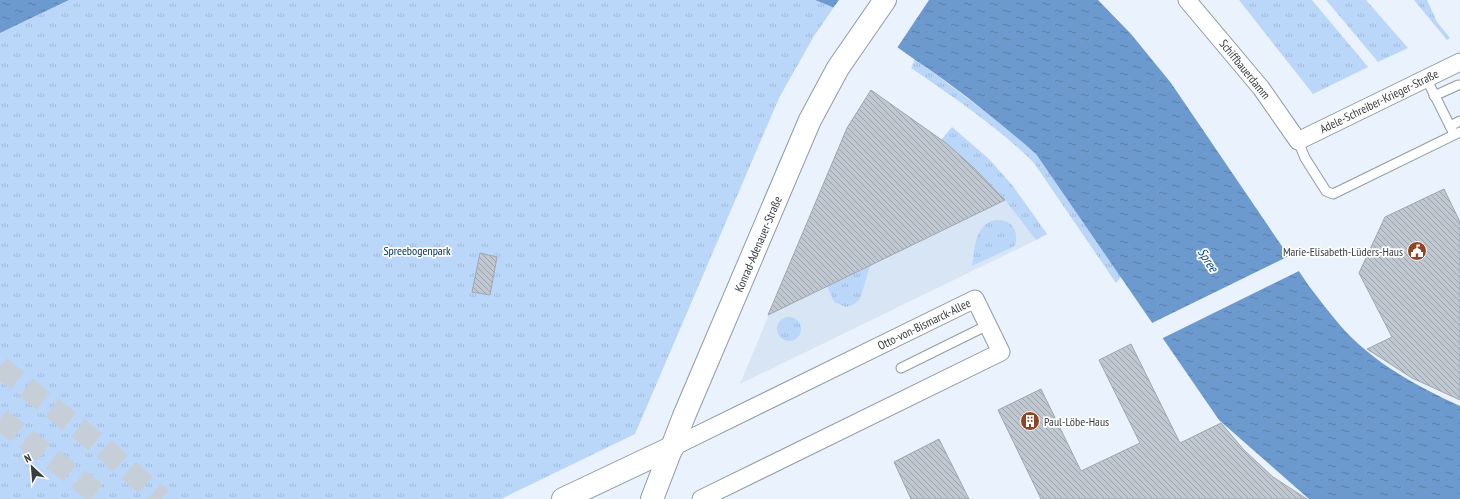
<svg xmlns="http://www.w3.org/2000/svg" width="1460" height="499" viewBox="0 0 1460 499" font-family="'PT Sans Narrow',sans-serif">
<defs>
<pattern id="grass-tufts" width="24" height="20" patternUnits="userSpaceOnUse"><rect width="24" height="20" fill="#bad7f9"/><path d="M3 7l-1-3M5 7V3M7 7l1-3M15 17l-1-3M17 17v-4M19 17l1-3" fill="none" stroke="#a1b9d7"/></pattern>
<pattern id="water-ripples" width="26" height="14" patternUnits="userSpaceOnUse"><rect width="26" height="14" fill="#6c9acf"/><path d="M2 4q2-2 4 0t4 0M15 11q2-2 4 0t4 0" fill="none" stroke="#5a7faa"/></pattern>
<pattern id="building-back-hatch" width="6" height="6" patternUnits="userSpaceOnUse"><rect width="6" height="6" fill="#bfc7d1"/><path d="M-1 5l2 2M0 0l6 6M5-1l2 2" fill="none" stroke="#9ca3ab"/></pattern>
</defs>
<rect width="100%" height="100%" fill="#e9f2fd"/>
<!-- built -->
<path fill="#d7e5f5" d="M871,90l75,53 28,25 27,27 35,45 -296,144 107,-256z"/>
<!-- grass -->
<g fill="url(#grass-tufts)">
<path d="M69,0h746l19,7 -20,29 -35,62 -144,336 -134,65h-501v-466z"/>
<path d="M1239,0h73l56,67 -55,27z"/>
<path d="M1326,0h40l42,48 -30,14z"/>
<path d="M1414,0h13l10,22 13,16 -3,2z"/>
<path d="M915,59l89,67 32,28 85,123 -5,6 -82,-120c-37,-37 -81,-66 -123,-95z"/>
<path d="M952,127l37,32 24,27 34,48 -11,6 -35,-45 -28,-27 -32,-28z"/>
<path d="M996,220c17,0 23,11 19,26l-43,20c3,-17 2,-42 24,-46z"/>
<path d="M870,266l-10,33 -7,6 -7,2 -12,-5 -7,-16z"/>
<circle cx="789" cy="329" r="12"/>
</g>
<!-- water -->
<g fill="url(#water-ripples)">
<path d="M0,0h69l-69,33z"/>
<path d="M815,0h283l33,34 40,49 138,203c14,18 27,36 43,52 31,30 69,50 108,68v93h-151l-90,-79 -183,-266c-39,-34 -79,-66 -122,-95 -31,-22 -63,-46 -99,-59z"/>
</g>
<!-- pier -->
<g fill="#e9f2fd">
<path d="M839,0h90l-32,48 -64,-40z"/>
<path d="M1291,255l10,15 -140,69 -11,-15z"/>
</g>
<!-- building -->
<g fill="url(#building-back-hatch)" stroke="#9fa7b1">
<path d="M871,90l75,53 28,25 31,32 -237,115 79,-187z"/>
<path d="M1444,189l16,33v178l-48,-22 -45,-29 25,-12 -33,-64 26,-56z"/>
<path d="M480,253l17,4 -7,38 -18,-3z"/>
<path d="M1131,344l49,99 41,-20 23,27 29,27 34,22h-266l-43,-89 43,-21 40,82 59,-28 -41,-83z"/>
<path d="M939,439l30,60h-58l-17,-37z"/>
</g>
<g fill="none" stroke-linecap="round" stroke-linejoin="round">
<!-- trunk-tunnel -->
<g stroke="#c6ced7" stroke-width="22" stroke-dasharray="22 11" stroke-linecap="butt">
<path d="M0,367l102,80 60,52"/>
<path d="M0,419l104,80"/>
</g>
<defs>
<g id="service">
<path d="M1426,78l28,56"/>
<path d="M1434,96l24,-11"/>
<path d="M1450,126l10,-5"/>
<path d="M1298,141l7,17 21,33 7,3 127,-62"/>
<path d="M901,368l87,-43"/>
</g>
<g id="minor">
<path d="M1187,0l74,88 37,53 162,-79"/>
<path d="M673,447l302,-148 26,53 -300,147"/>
</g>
<g id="tertiary">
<path d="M563,499l110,-52"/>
<path d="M652,499l32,-83 126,-296 28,-52 47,-68"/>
</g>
</defs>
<!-- service casing -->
<use href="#service" stroke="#929aa4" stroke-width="11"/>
<!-- minor casing -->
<use href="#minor" stroke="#929aa4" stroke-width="19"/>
<!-- tertiary casing -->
<use href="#tertiary" stroke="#929aa4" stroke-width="24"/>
<!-- service -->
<use href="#service" stroke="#fff" stroke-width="9"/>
<!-- minor -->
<use href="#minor" stroke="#fff" stroke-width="17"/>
<!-- tertiary -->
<use href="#tertiary" stroke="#fff" stroke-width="22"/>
</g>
<!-- icons -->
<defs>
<symbol id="civic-disc" viewBox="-11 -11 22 22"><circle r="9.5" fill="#8d4525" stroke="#fefefe"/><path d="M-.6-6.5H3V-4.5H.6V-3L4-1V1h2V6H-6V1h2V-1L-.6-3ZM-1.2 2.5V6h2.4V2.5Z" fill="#fff"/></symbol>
<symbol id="building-disc" viewBox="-11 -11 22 22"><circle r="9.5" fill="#8d4525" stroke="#fefefe"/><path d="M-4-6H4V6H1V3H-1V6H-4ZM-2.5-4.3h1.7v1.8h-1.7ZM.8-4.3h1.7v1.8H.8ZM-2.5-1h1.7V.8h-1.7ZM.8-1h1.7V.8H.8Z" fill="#fff"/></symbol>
</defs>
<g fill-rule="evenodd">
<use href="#civic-disc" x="1406" y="240" width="22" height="22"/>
<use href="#building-disc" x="1019" y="410" width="22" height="22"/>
</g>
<g text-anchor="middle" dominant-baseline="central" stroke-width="3.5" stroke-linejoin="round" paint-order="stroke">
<!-- street labels -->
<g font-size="12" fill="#393d41" stroke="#fefefe">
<text transform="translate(1245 69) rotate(51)">Schiffbauerdamm</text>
<text transform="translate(1379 101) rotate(-26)">Adele-Schreiber-Krieger-Straße</text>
<text transform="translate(758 244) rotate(-67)">Konrad-Adenauer-Straße</text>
<text transform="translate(924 324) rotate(-26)">Otto-von-Bismarck-Allee</text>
</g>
<!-- park labels -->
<g font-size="12" fill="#003364" stroke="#fefefe">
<text x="417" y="250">Spreebogenpark</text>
</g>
<!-- poi labels -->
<g font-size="12" fill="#393d41" stroke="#fefefe" text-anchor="end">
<text x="1403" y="251">Marie-Elisabeth-Lüders-Haus</text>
<text x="1044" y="421" text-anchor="start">Paul-Löbe-Haus</text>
</g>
<!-- water labels -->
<g font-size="13" font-style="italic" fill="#004686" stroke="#fefefe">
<text transform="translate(1208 260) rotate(57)">Spree</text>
</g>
</g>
<!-- north arrow -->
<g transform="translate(32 467) rotate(334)" stroke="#fefefe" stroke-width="3" paint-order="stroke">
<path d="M0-3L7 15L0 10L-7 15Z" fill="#393d41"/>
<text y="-6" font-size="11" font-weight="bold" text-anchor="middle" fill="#393d41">N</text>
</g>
</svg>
